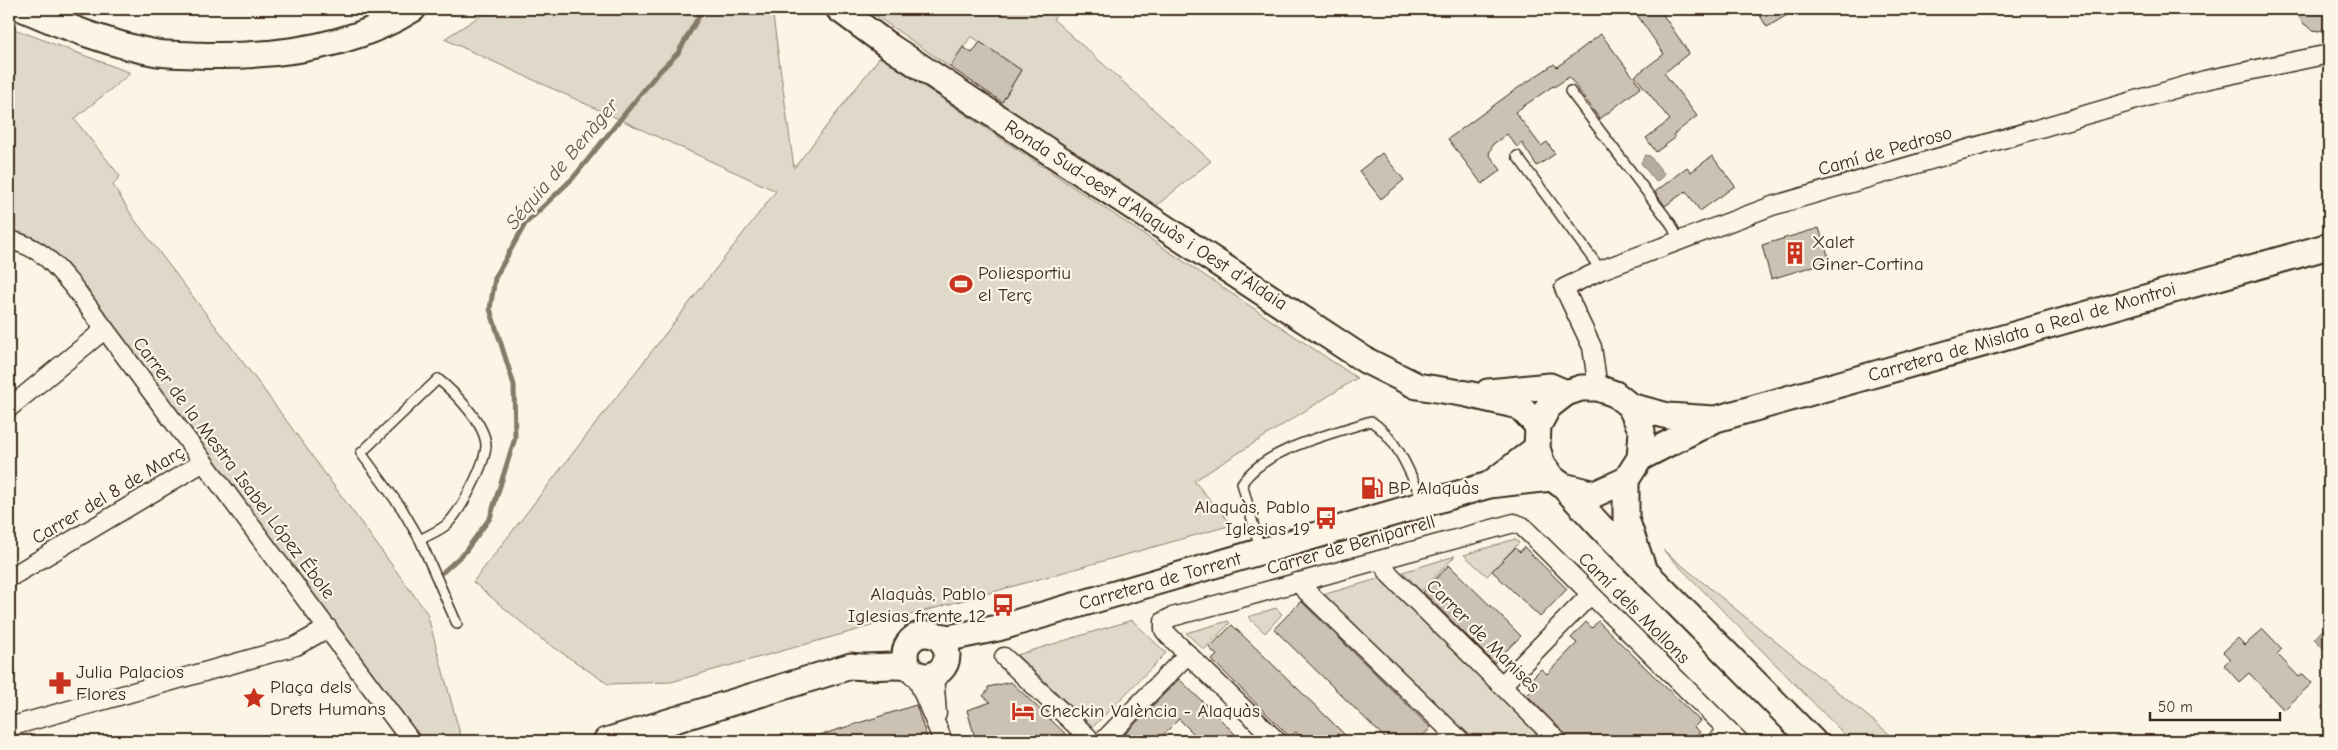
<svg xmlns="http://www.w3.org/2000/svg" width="2338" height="750" viewBox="0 0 2338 750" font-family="'Comic Neue',sans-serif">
<rect width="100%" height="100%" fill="#fcf5e5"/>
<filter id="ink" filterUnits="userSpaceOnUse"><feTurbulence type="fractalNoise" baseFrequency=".02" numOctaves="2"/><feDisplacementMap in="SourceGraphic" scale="10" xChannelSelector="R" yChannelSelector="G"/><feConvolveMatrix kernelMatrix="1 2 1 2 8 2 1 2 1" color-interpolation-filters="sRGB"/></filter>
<g filter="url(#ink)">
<!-- green -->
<g fill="#e0d8c8" stroke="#8e8173">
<path d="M491,9h281l22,159 86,-111 477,321 -163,103 38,44 -561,157 -63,2 -68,-46 -67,-56 303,-391 -332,-152z"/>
<path d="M866,9h196l-9,10 158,142 -60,49 -154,-100 24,-40 -50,-34 -21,31z"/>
<path d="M9,27l122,46 -57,46 46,57 -7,9 21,34 127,167 166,227 35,128h-45l-342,-452 -66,-49z"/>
<path d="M1515,539l4,4 -32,33 -23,-21z"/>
<path d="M1663,550l235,191h-47z"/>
<path d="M1455,556l-34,35 -18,-19z"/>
<path d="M1381,578l166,163h-72l-153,-146z"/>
<path d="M1276,608l6,6 -17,19 -17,-16z"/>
<path d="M1132,620l34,33 -73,74 -76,-72z"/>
<path d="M1228,621l2,2 -26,27 -18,-17z"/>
</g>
<!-- water -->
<g fill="#b7ad9e" stroke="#85796b">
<path d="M1645,155l5,1 15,19 -9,7 -15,-19z"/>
<path d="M2325,627l4,5v22l-15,-15z"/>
</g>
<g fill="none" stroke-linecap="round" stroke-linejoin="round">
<!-- stream -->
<path stroke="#85796b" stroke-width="5" d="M443,572l21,-19 26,-35 25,-80 -1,-53 -24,-76 5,-31 30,-54 48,-46 83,-103 22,-22 25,-44"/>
</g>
<!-- building -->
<g fill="#ccc2b3" stroke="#3b2a1e">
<path d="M1633,9h26l30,44 -25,20 33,43 -24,19 2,3 -19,14 -10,-14 24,-18 -35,-44 29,-22z"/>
<path d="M1756,9h41l-30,18z"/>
<path d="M2293,9h36v18l-10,4 -6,-1 -9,-6z"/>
<path d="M1601,34l40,53 -41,32 -31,-42 -15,10 -1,-1 -38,26 26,34 6,-4 8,12 -18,12 -15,-23 -5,4 -10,-13 -14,10 -4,10 12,16 -19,14 -34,-45 64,-47 42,-28 3,3z"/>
<path d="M980,42l41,28 -19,32 -52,-35 13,-20 9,6z"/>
<path d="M1382,153l22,27 -23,19 -22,-28z"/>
<path d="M1712,156l23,30 -35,25 -14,-20 -21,15 -10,-14 32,-25 4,5z"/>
<path d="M1819,228l11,33 -59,18 -9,-34z"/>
<path d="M1524,547l43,42 -27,28 -48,-46 23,-23 5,4z"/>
<path d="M1449,565l72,71 -27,27 -71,-71z"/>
<path d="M1301,601l130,127 -14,13h-29l-114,-112z"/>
<path d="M1598,621l102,100 -6,6 6,5 -9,9h-120l-44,-46 5,-5 -6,-6 15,-15 6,5 30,-31 -6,-5 15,-16 6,6z"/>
<path d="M1232,625l99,96 20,20h-46l-9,-9 -6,5 -78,-77 5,-5 -8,-7z"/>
<path d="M2263,629l19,20 -5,5 22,23 4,-3 9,9 -28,27 -35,-37 -10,9 -15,-17 6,-6 -7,-7 15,-14 7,7z"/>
<path d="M1179,679l27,26 36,36h-41l-22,-22 -22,22h-39z"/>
<path d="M1011,682l62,59h-97l-9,-31 24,-8 -8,-6 5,-6v-3z"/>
<path d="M916,705l12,36h-116l-1,-3z"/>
</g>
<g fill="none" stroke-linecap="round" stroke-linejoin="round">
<defs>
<g id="lane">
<path d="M1570,91l101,133 8,17"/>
<path d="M1517,156l84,114"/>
<path d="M420,540c8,-5 19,-9 26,-15 14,-12 39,-60 40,-79 0,-22 -32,-54 -48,-67l-77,74 41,56 18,31 37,84"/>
<path d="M1260,549l-18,-66c24,-35 90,-49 129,-62 27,18 39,52 52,81"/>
</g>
<g id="street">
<path d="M9,240c33,7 45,24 66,49l336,452"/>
<path d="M1598,388l-6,-41 -28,-59 37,-18 171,-64 433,-126 124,-26"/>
<path d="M9,408l95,-78"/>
<path d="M1380,560l10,15 168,166"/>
<path d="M9,578l193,-115"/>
<path d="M1297,582l164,159"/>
<path d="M1004,657l84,80"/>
<path d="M915,674l28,67"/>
<path d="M934,675l3,39"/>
<path d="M1502,685l88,-90"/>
<path d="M9,727l287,-81 32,-18"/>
<path d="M1103,741l85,-87"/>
<path d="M1277,741l-109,-106 -4,-5v-9l8,-4 342,-94 8,3 217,215"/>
<path d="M1717,741l11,-11"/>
</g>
<g id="secondary">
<path d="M24,9c38,17 92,37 133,44 12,2 25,1 37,2 74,3 155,-6 219,-46"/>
<path d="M839,9l50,37 476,314 52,26 50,8 52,12 19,20"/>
<path d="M1488,392l62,-6 16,7"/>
<path d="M1630,406l12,25 -2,27 -14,22 -31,14 -32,-8 -11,-8 -10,-14 -5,-16 1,-22 10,-19 18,-14 15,-5h17l17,6 15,12 38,10 46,3"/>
<path d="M1640,458l76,-39 613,-173"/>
<path d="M1626,480v39l16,46"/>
<path d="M1489,485l48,-37"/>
<path d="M1563,486l37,40 213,215"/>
<circle cx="926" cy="655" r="21"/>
<path d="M930,634l19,4 49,-10 491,-143 63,-7"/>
<path d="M606,741l245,-75c20,3 37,-2 57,1"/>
</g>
</defs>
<!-- lane casing -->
<use href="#lane" stroke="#3b2a1e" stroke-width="12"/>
<!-- street casing -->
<use href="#street" stroke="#3b2a1e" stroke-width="21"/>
<!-- secondary casing -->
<use href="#secondary" stroke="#3b2a1e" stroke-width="29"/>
<!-- lane -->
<use href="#lane" stroke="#fcf5e5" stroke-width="9"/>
<!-- street -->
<use href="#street" stroke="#fcf5e5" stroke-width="18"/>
<!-- secondary -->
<use href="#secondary" stroke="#fcf5e5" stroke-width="25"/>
</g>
</g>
<!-- icons -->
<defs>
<symbol id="building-bare" viewBox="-9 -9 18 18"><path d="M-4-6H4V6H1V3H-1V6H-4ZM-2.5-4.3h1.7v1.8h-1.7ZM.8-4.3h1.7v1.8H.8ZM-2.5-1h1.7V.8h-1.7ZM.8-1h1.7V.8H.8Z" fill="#c8321e" stroke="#fcf5e5" stroke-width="2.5" paint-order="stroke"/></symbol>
<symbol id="stadium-bare" viewBox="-9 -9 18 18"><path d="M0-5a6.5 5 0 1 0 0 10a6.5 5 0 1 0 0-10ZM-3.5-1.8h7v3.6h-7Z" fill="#c8321e" stroke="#fcf5e5" stroke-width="2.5" paint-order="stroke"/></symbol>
<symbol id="fuel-bare" viewBox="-9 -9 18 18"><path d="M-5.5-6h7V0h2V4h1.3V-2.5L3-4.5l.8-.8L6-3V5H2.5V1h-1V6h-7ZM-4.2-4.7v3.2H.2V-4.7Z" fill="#c8321e" stroke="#fcf5e5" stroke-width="2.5" paint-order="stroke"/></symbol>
<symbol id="bus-bare" viewBox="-9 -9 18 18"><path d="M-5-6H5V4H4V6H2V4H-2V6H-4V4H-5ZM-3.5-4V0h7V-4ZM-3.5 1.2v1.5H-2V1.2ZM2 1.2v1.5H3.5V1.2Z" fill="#c8321e" stroke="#fcf5e5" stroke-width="2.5" paint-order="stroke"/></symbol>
<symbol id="pharmacy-bare" viewBox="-9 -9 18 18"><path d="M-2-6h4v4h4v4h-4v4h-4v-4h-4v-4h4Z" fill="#c8321e" stroke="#fcf5e5" stroke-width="2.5" paint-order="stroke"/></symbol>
<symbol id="sight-bare" viewBox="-9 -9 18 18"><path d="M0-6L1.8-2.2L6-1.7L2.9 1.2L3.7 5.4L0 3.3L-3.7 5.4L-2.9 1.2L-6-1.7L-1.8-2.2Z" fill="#c8321e" stroke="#fcf5e5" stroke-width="2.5" paint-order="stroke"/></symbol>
<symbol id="hotel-bare" viewBox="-9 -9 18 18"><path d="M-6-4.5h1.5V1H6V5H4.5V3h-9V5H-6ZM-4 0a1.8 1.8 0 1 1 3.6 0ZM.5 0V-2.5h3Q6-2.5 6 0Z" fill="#c8321e" stroke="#fcf5e5" stroke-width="2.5" paint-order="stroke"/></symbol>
</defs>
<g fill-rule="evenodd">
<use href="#building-bare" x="1779" y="237" width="32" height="32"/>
<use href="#stadium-bare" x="945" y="268" width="32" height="32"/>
<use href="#fuel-bare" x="1356" y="472" width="32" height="32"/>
<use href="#bus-bare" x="1310" y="502" width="32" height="32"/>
<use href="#bus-bare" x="987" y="589" width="32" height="32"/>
<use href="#pharmacy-bare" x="44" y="667" width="32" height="32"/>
<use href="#sight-bare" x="238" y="682" width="32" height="32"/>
<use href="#hotel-bare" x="1007" y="695" width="32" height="32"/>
</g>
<g text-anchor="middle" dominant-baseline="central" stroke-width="4.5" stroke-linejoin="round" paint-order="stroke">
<!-- street labels -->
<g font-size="19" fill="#3b2a1e" stroke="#fcf5e5">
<text transform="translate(1885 151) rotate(-16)">Camí de Pedroso</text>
<text transform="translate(1146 215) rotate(33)">Ronda Sud-oest d'Alaquàs i Oest d'Aldaia</text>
<text transform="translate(2022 332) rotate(-16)">Carretera de Mislata a Real de Montroi</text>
<text transform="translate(234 468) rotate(53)">Carrer de la Mestra Isabel López Ébole</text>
<text transform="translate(108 495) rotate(-31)">Carrer del 8 de Març</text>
<text transform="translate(1351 545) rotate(-16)">Carrer de Beniparrell</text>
<text transform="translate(1160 581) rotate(-16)">Carretera de Torrent</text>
<text transform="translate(1634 608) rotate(45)">Camí dels Mollons</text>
<text transform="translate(1483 636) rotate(45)">Carrer de Manises</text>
</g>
<!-- poi labels -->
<g font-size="19" fill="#3b2a1e" stroke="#fcf5e5" text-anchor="start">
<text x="1812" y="242">Xalet<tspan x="1812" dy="22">Giner-Cortina</tspan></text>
<text x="978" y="273">Poliesportiu<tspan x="978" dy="22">el Terç</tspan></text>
<text x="1388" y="488">BP Alaquàs</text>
<text x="1310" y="507" text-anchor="end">Alaquàs, Pablo<tspan x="1310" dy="22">Iglesias 19</tspan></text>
<text x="986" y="594" text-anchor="end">Alaquàs, Pablo<tspan x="986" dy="22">Iglesias frente 12</tspan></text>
<text x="76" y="672">Julia Palacios<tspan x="76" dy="22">Flores</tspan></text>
<text x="270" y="687">Plaça dels<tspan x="270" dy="22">Drets Humans</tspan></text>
<text x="1040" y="711">Checkin València - Alaquàs</text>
</g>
<!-- water labels -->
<g font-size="20" font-style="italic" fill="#605144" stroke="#fcf5e5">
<text transform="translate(562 164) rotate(-50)">Séquia de Benàger</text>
</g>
</g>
<!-- margin -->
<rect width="2338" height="750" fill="none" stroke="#fcf5e5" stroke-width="30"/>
<rect x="15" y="15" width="2308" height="720" fill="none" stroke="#3b2a1e" stroke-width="2" filter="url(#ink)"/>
<!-- scale -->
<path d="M2150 712v8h130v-8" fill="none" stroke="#3b2a1e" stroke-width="2.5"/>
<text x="2158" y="712" font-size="15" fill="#3b2a1e" stroke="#fcf5e5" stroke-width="4" paint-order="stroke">50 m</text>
</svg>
